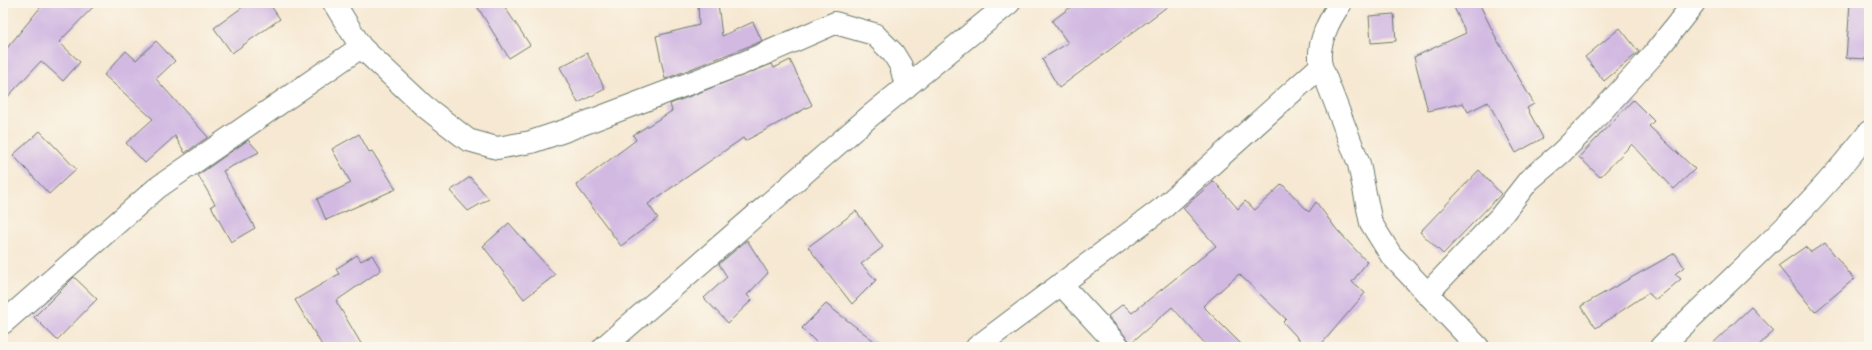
<svg xmlns="http://www.w3.org/2000/svg" width="1872" height="350" viewBox="0 0 1872 350" font-family="'Libre Caslon Text',serif">
<rect width="100%" height="100%" fill="#fbf7ec"/>
<filter id="ink" filterUnits="userSpaceOnUse"><feTurbulence type="fractalNoise" baseFrequency=".025" numOctaves="2"/><feDisplacementMap in="SourceGraphic" scale="8" xChannelSelector="R" yChannelSelector="G"/><feConvolveMatrix kernelMatrix="1 2 1 2 8 2 1 2 1" color-interpolation-filters="sRGB"/></filter>
<filter id="wash" filterUnits="userSpaceOnUse"><feTurbulence type="fractalNoise" baseFrequency=".012" numOctaves="4" result="noise"/><feDisplacementMap in="SourceGraphic" scale="16" xChannelSelector="R" yChannelSelector="G"/><feGaussianBlur stdDeviation="0.9" result="paint"/><feColorMatrix in="noise" values="0 0 0 0 0 0 0 0 0 0 0 0 0 0 0 0 0 1.4 0 .05"/><feComposite in="paint" operator="in"/></filter>
<g filter="url(#wash)">
<rect width="100%" height="100%" fill="#f6e8d2"/>
<g id="blocks">
<!-- building -->
<g fill="#d2b9e2">
<path d="M44,3h53l-38,39 21,20 -17,19 -22,-20 -38,41v-49z"/>
<path d="M248,3h21l11,16 -48,34 -18,-25z"/>
<path d="M475,3h27l28,42 -21,13z"/>
<path d="M698,3h20l4,33 31,-14 9,19 -97,38 -9,-43 43,-11z"/>
<path d="M1076,3h96l-113,85 -17,-29 26,-16 -16,-22z"/>
<path d="M1452,3h27l17,35 38,66 -7,4 16,30 -27,15 -28,-51 -20,10 -5,-9 -35,8 -14,-54 52,-24z"/>
<path d="M1850,3h19v56l-23,-1z"/>
<path d="M1394,14l2,27 -25,2 -2,-27z"/>
<path d="M1620,28l19,24 -35,29 -19,-24z"/>
<path d="M156,41l19,20 -19,18 52,58 -23,16 -10,-17 -30,27 -19,-20 27,-24 -49,-44 22,-24 10,9z"/>
<path d="M587,53l18,36 -27,14 -18,-36z"/>
<path d="M790,60l22,45 -67,36 -2,-3 -95,66 10,14 -37,28 -45,-61 60,-45 -3,-5 39,-24 -2,-7 102,-40 2,4z"/>
<path d="M1633,100l21,21 -5,5 46,43 -21,20 -42,-45 -32,33 -21,-20z"/>
<path d="M40,131l36,38 -27,25 -36,-39z"/>
<path d="M359,134l10,18 3,-1 24,38 -70,31 -9,-21 34,-16 -19,-34z"/>
<path d="M248,140l11,12 -36,19 32,57 -24,14 -20,-36 4,-2 -17,-29z"/>
<path d="M1479,170l22,24 -58,60 -23,-22z"/>
<path d="M470,177l19,22 -21,12 -18,-20z"/>
<path d="M1214,181l24,28 7,-8 10,9 27,-26 27,28 7,-10 21,28 30,32 -15,20 13,11 -46,54h-13l-23,-25 3,-3 -47,-45 -36,32 41,41h-36l-36,-40 -41,36 -23,-27 15,-12 9,9 84,-67 -33,-38z"/>
<path d="M856,211l27,36 -22,17 15,16 -24,24 -44,-57z"/>
<path d="M509,223l46,52 -31,24 -41,-53z"/>
<path d="M747,240l21,33 -21,22 5,5 -24,23 -24,-25 23,-21 -8,-13z"/>
<path d="M1825,243l29,36 -39,33 -37,-46 27,-19 6,5z"/>
<path d="M1675,253l9,14 -9,7 6,5 -25,21 -8,-7 -52,35 -15,-22z"/>
<path d="M357,255l4,6 11,-6 9,15 -45,31 27,46h-40l-28,-47 44,-26 -3,-5z"/>
<path d="M74,277l23,22 -40,41 -23,-23z"/>
<path d="M826,304l56,43h-61l-19,-19z"/>
<path d="M1751,307l23,24 -17,16h-48z"/>
</g>
</g>
</g>
<g filter="url(#ink)">
<use href="#blocks" fill-opacity="0" stroke="#6a796b" stroke-width="1"/>
<g fill="none" stroke-linecap="round" stroke-linejoin="round">
<defs>
<g id="minor">
<path d="M334,3l27,44 63,59 44,34 29,8 34,-6 33,-11 179,-68 92,-40 39,11 19,19 8,13 5,21"/>
<path d="M1321,66l38,98 12,59 20,32 87,92"/>
<path d="M1061,284l58,63"/>
<path d="M1427,294l73,-77 29,-37 32,-27 28,-28 64,-70 41,-52"/>
<path d="M3,323l154,-135 204,-141"/>
<path d="M604,347l266,-231 139,-113"/>
<path d="M977,347l187,-140 157,-141c-5,-21 8,-47 20,-63"/>
<path d="M1661,347c71,-70 148,-136 208,-215"/>
</g>
</defs>
<!-- minor casing -->
<use href="#minor" stroke="#6a796b" stroke-width="24"/>
<!-- minor -->
<use href="#minor" stroke="#fff" stroke-width="22"/>
</g>
</g>
<!-- margin -->
<rect width="1872" height="350" fill="none" stroke="#fbf7ec" stroke-width="16"/>
</svg>
